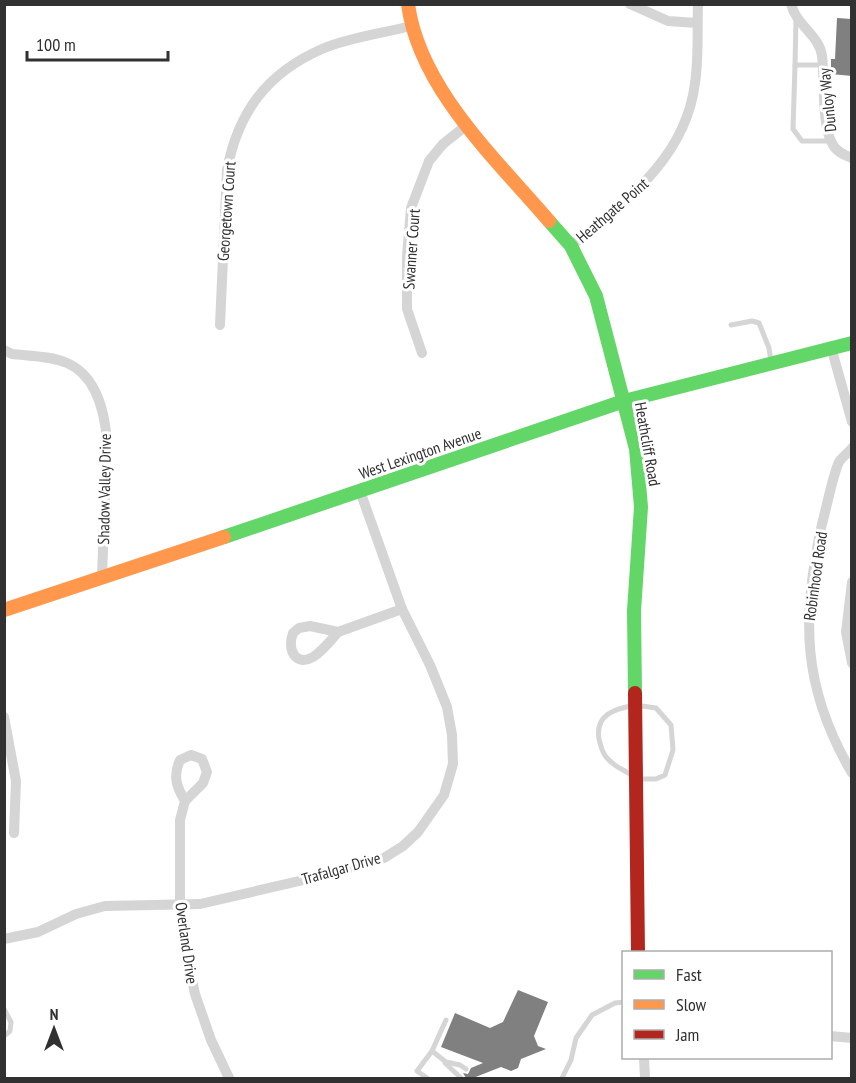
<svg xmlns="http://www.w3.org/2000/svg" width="856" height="1083" viewBox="0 0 856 1083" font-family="'PT Sans Narrow',sans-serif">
<rect width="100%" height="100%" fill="#fff"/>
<!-- building -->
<g fill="#808080">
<path d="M837,18l15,1v57l-21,-2v-15h4z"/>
<path d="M518,990l30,12 -14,34 4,10 8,3 -25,10 -3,9 -7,3 -10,-4 -28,11h-7l-3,-5 5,1 3,-6 12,-5 -42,-16 14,-34 35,15 13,-6z"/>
</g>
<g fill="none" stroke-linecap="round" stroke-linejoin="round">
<!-- lane -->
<g stroke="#d5d5d5" stroke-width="5">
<path d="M795,65l1,-46"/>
<path d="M823,65h-28l-2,64 9,12h29"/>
<path d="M731,325l21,-4 7,2 10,25 2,13"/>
<path d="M635,705l21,3 15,17 2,25 -8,25 -9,4h-20c-9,-9 -19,-10 -27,-19 -6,-5 -8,-13 -10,-21 -4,-25 16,-30 36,-34z"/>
<path d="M4,1009l7,13 -1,9 -6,5"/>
<path d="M432,1051l14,-31"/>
<path d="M445,1063l16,15"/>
<path d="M427,1078l-10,-7 15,-20 14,11 14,3 6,4"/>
<path d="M562,1078l9,-18 5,-22 16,-23 23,-12 9,-1"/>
</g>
<!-- street -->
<g stroke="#d5d5d5" stroke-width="10">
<path d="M630,4l38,17 29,2"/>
<path d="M791,4c5,21 29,32 31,52 3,23 -1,70 11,89 4,7 11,10 19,13"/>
<path d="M571,246c54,-44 115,-88 124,-163 4,-26 2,-53 3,-79"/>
<path d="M220,325l7,-155c11,-58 40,-97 95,-121 25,-11 62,-16 89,-23"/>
<path d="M831,347l21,75"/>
<path d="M4,350l8,4c18,2 39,2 55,9 30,13 38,51 40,79l-5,135"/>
<path d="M422,353l-15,-44v-53l4,-48 18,-47 14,-17 24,-19"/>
<path d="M852,448c-4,5 -10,9 -13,14 -6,12 -13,48 -17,62 -21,94 -20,164 30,249"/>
<path d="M852,582l-6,50 6,31"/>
<path d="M338,632c-7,8 -15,19 -25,25 -18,10 -26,-8 -20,-24l6,-5 11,-2 28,6 64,-23"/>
<path d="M4,717l12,64 -2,52"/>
<path d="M185,801c-9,-15 -12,-25 -5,-41l11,-5 11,4 5,13 -4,11 -18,18 -5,19v86l6,46 9,42 16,46 18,38"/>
<path d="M4,939l34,-7 38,-18 29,-8 95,-2 125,-29 59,-17 19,-12 15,-14 26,-37 9,-31 -1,-29 -5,-28 -17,-42 -28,-56 -42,-118"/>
<path d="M830,1036l22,2"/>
<path d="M644,1058l1,20"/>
</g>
<!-- fast -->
<g stroke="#63d668" stroke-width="14">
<path d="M549,221l22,25 25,50 40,153 5,58 -7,104 1,82"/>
<path d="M224,537l400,-136 228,-58"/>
</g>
<!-- slow -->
<g stroke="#ff974d" stroke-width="14">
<path d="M408,4c11,84 88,155 141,217"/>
<path d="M4,610l220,-73"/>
</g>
<!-- jam -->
<path stroke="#b3261e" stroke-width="14" d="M635,693l3,259"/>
</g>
<g text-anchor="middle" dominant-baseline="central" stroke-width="6" stroke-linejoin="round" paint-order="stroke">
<!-- street labels -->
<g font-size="16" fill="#313131" stroke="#fff">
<text transform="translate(827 100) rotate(-96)">Dunloy Way</text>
<text transform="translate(612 210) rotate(-41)">Heathgate Point</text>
<text transform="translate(226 211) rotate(-86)">Georgetown Court</text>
<text transform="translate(411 249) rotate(-86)">Swanner Court</text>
<text transform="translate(648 444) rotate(80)">Heathcliff Road</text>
<text transform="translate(420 453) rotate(-19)">West Lexington Avenue</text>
<text transform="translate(104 489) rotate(-89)">Shadow Valley Drive</text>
<text transform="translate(815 576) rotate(-82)">Robinhood Road</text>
<text transform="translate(341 868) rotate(-16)">Trafalgar Drive</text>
<text transform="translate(187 943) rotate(82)">Overland Drive</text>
</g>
</g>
<!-- border -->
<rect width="856" height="1083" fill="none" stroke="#313131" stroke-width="12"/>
<!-- legend -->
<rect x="622" y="951" width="210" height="108" fill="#ffffff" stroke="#adadad" stroke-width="1.5"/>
<rect x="634" y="970" width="30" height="9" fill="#63d668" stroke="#adadad" stroke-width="1.5"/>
<text x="676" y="981" font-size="18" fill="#313131">Fast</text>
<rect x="634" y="1000" width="30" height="9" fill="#ff974d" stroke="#adadad" stroke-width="1.5"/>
<text x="676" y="1011" font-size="18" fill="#313131">Slow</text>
<rect x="634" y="1030" width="30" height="9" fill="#b3261e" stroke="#adadad" stroke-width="1.5"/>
<text x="676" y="1041" font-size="18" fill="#313131">Jam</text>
<!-- north arrow -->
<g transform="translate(54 1029)" stroke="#ffffff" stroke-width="4.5" paint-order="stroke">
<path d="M0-4.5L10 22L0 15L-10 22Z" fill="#313131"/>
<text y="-9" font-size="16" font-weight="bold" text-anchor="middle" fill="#313131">N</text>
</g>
<!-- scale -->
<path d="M27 51v9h141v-9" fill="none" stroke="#313131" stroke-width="3"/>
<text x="36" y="51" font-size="18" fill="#313131" stroke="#ffffff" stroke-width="4.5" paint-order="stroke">100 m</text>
</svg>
